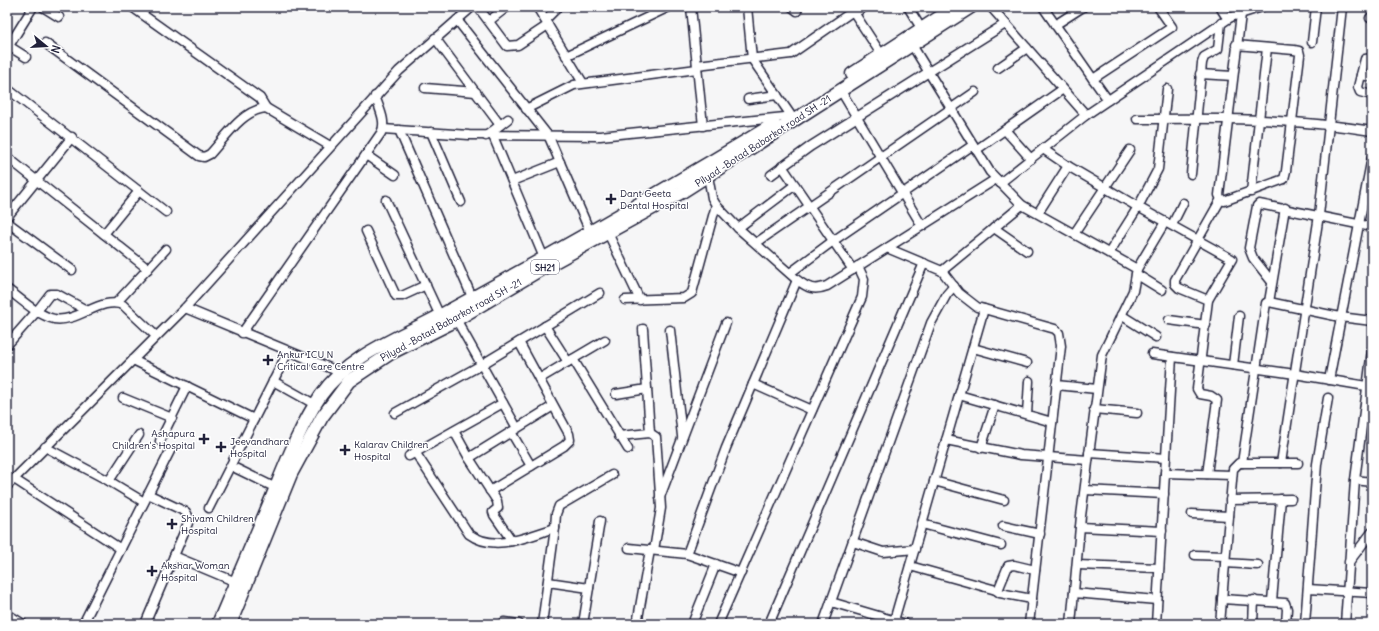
<svg xmlns="http://www.w3.org/2000/svg" width="1379" height="631" viewBox="0 0 1379 631" font-family="Delius,sans-serif">
<rect width="100%" height="100%" fill="#f6f6f7"/>
<filter id="ink" filterUnits="userSpaceOnUse"><feTurbulence type="fractalNoise" baseFrequency=".025" numOctaves="2"/><feDisplacementMap in="SourceGraphic" scale="8" xChannelSelector="R" yChannelSelector="G"/><feConvolveMatrix kernelMatrix="1 2 1 2 8 2 1 2 1" color-interpolation-filters="sRGB"/></filter>
<g filter="url(#ink)">
<g fill="none" stroke-linecap="round" stroke-linejoin="round">
<defs>
<g id="minor">
<path d="M43,7l16,10"/>
<path d="M132,7l128,91 6,10"/>
<path d="M460,7l6,5"/>
<path d="M478,7l29,39 11,-1 30,-20"/>
<path d="M537,7l46,76"/>
<path d="M691,7l12,119"/>
<path d="M747,7l5,52 38,55"/>
<path d="M792,7l5,4"/>
<path d="M908,7l13,21"/>
<path d="M991,7l95,108"/>
<path d="M1043,7l50,72"/>
<path d="M1220,7l5,8 6,2 31,-10"/>
<path d="M851,8l30,46"/>
<path d="M854,13l11,-6"/>
<path d="M1370,18l2,1"/>
<path d="M457,20l92,117 41,95"/>
<path d="M545,20l13,-13"/>
<path d="M489,21l18,-14"/>
<path d="M1055,25l28,-18"/>
<path d="M435,38l65,87"/>
<path d="M1312,42l4,-35"/>
<path d="M45,43l154,113 5,1 6,-3c15,-16 32,-44 56,-46l64,38"/>
<path d="M7,45l19,12"/>
<path d="M912,45l78,127 32,33 115,64"/>
<path d="M1236,45l58,5 5,1 1,4 -14,116 -2,8 -60,22 -3,-2 -2,-4 22,-181"/>
<path d="M7,49l26,-42"/>
<path d="M566,56l103,-49"/>
<path d="M1372,58l-7,1 -7,28 2,5 12,3"/>
<path d="M697,65l94,-11 62,-43"/>
<path d="M998,68l29,-20"/>
<path d="M1200,74l33,2"/>
<path d="M1361,75l11,2"/>
<path d="M425,88l51,4"/>
<path d="M9,90l157,122"/>
<path d="M841,91l81,135"/>
<path d="M748,99l29,-4"/>
<path d="M1108,100l-15,-21 79,-52 -14,-20"/>
<path d="M526,109l48,-24 123,-16"/>
<path d="M1137,119c79,-1 157,-1 235,12"/>
<path d="M383,129l86,6 131,1 185,-19"/>
<path d="M399,130l73,167"/>
<path d="M1005,130l26,29"/>
<path d="M431,132l30,70"/>
<path d="M486,136l22,-17"/>
<path d="M493,136l51,122"/>
<path d="M1043,149l25,17 70,41 94,52 -24,41 -11,89 3,5 11,2 6,4 -10,74"/>
<path d="M976,150l87,-61"/>
<path d="M366,155l29,20"/>
<path d="M7,157l141,112"/>
<path d="M782,166l71,104"/>
<path d="M1191,174l11,-111 2,-6 14,-8 3,-26"/>
<path d="M771,175l40,-29 194,-122"/>
<path d="M708,176l4,22 4,7 22,23 59,52c11,8 17,11 30,6l169,-107"/>
<path d="M512,181l48,-19"/>
<path d="M1000,183l86,-68 145,-98"/>
<path d="M1251,192l16,-144"/>
<path d="M386,200l54,116"/>
<path d="M1038,213l30,-47"/>
<path d="M7,217l65,-80"/>
<path d="M7,222l65,48"/>
<path d="M1172,225l11,-22"/>
<path d="M738,228l57,-43"/>
<path d="M994,228l33,23"/>
<path d="M366,231l30,65h6l24,-11"/>
<path d="M608,233l32,67"/>
<path d="M104,234l35,-43"/>
<path d="M1074,234l56,-84"/>
<path d="M756,243l219,-151"/>
<path d="M887,248l55,23 17,22 18,14 78,22 4,4 2,13 -32,278"/>
<path d="M1109,253l29,-46 20,-38 9,-80"/>
<path d="M942,271l80,-66"/>
<path d="M790,273l43,-32 140,-96"/>
<path d="M1136,274l26,16"/>
<path d="M1272,282l-19,-24 -4,-10 8,-42 2,-2 113,23"/>
<path d="M7,289c14,10 30,26 47,30 24,4 47,-23 69,-14l33,31"/>
<path d="M625,300l59,-2 8,-5 24,-88"/>
<path d="M1208,300l-29,-12 -4,-4v-4l46,-81"/>
<path d="M117,302l49,-53"/>
<path d="M1269,302l16,-94"/>
<path d="M185,308l157,65"/>
<path d="M1121,315l35,22"/>
<path d="M456,319l61,109"/>
<path d="M1169,320l37,5"/>
<path d="M545,326l23,36"/>
<path d="M643,329l7,104"/>
<path d="M670,330l12,106"/>
<path d="M242,333l139,-200c6,-11 -2,-25 -6,-37"/>
<path d="M7,345l30,-34 13,-17h7l31,17"/>
<path d="M973,348l54,15"/>
<path d="M1152,354l143,20 77,13"/>
<path d="M573,359l55,90"/>
<path d="M133,360l121,59"/>
<path d="M1233,365l6,-49"/>
<path d="M539,379l66,-39"/>
<path d="M1329,380l43,-223"/>
<path d="M273,381l43,24"/>
<path d="M753,384l59,26"/>
<path d="M1056,385l41,4"/>
<path d="M616,394l31,-5"/>
<path d="M959,395l93,27"/>
<path d="M123,398l49,20"/>
<path d="M1094,409l43,4"/>
<path d="M395,413l86,-48 119,-72"/>
<path d="M1027,414l2,-33"/>
<path d="M454,431l15,27 28,43 1,7 -5,4 1,3 18,26"/>
<path d="M511,432l20,34"/>
<path d="M619,436l31,-3 6,4 5,71 -7,42"/>
<path d="M946,440l75,15 67,5"/>
<path d="M160,441l27,-55"/>
<path d="M45,447l64,34 35,21"/>
<path d="M981,448l14,-43"/>
<path d="M415,452l54,82c26,19 59,2 86,-6"/>
<path d="M1089,453l77,5"/>
<path d="M409,456l94,-53"/>
<path d="M469,458l84,-52"/>
<path d="M1242,463l24,-160 3,-1 71,15 32,4"/>
<path d="M1281,463l38,-248 23,-208"/>
<path d="M231,466l45,22"/>
<path d="M1165,473l67,2"/>
<path d="M14,479l107,70"/>
<path d="M1355,480l17,2"/>
<path d="M109,481l30,-46"/>
<path d="M934,481l70,19"/>
<path d="M7,486l178,-178 214,-237 73,-64"/>
<path d="M1085,490l79,4"/>
<path d="M490,491l74,-45 6,-6 -1,-6 -50,-92"/>
<path d="M660,497l66,-174"/>
<path d="M1230,500l61,-1"/>
<path d="M209,508l79,-156"/>
<path d="M1192,514l37,2"/>
<path d="M922,524l79,21"/>
<path d="M1003,526l37,8"/>
<path d="M1080,527l82,4"/>
<path d="M853,542l30,10 32,-3"/>
<path d="M629,548l58,6 54,19"/>
<path d="M687,554l39,-106 71,-168"/>
<path d="M1195,555l30,1"/>
<path d="M174,556l62,26"/>
<path d="M1349,562l23,-30"/>
<path d="M1225,563l33,2"/>
<path d="M1077,565l82,3"/>
<path d="M910,566l86,24 3,-2 9,-22 6,-1 21,5"/>
<path d="M548,582l41,6"/>
<path d="M1308,589l64,4"/>
<path d="M996,590l4,3 32,6"/>
<path d="M1074,593l83,7"/>
<path d="M1222,599l63,4 2,6 -1,15"/>
<path d="M1272,601l9,-102"/>
<path d="M831,602l75,22"/>
<path d="M7,614l16,10"/>
<path d="M504,622l15,2"/>
<path d="M1286,623l13,1"/>
<path d="M83,624l87,-173"/>
<path d="M145,624l43,-101v-7l-2,-4 -38,-18"/>
<path d="M542,624l13,-96 1,-14 3,-8 53,-31"/>
<path d="M583,624l17,-103"/>
<path d="M637,624l13,-74"/>
<path d="M692,624l24,-60"/>
<path d="M718,624l144,-327 2,-18 -6,-13"/>
<path d="M769,624l155,-361"/>
<path d="M823,624l108,-301 16,-29 7,-8"/>
<path d="M893,624l91,-315"/>
<path d="M1071,624l10,-108 21,-161 31,-64 4,-22 28,-47"/>
<path d="M1156,624l16,-267"/>
<path d="M1220,624l13,-155 6,-6h59"/>
<path d="M1253,624l1,-24"/>
<path d="M1305,624l12,-160 11,-66"/>
<path d="M1345,624l10,-144 17,-130"/>
</g>
<g id="primary">
<path d="M852,74l103,-67"/>
<path d="M218,624c18,-42 36,-84 54,-127 14,-34 28,-71 49,-102 29,-41 78,-57 120,-80 112,-61 224,-125 333,-191"/>
<path d="M230,624l61,-150 31,-57 27,-36 42,-28 58,-29 89,-53 144,-79 289,-185"/>
</g>
</defs>
<!-- minor casing -->
<use href="#minor" stroke="#22223b" stroke-width="11"/>
<!-- primary casing -->
<use href="#primary" stroke="#22223b" stroke-width="15"/>
<!-- minor -->
<use href="#minor" stroke="#fff" stroke-width="8"/>
<!-- primary -->
<use href="#primary" stroke="#fff" stroke-width="12"/>
</g>
</g>
<!-- markers -->
<g fill="#22223b" stroke="#fff" stroke-width="1.5">
<path d="M609 193h4v4h4v4h-4v4h-4v-4h-4v-4h4z"/>
<path d="M266 354h4v4h4v4h-4v4h-4v-4h-4v-4h4z"/>
<path d="M202 433h4v4h4v4h-4v4h-4v-4h-4v-4h4z"/>
<path d="M219 441h4v4h4v4h-4v4h-4v-4h-4v-4h4z"/>
<path d="M343 444h4v4h4v4h-4v4h-4v-4h-4v-4h4z"/>
<path d="M170 518h4v4h4v4h-4v4h-4v-4h-4v-4h4z"/>
<path d="M150 565h4v4h4v4h-4v4h-4v-4h-4v-4h4z"/>
</g>
<g text-anchor="middle" dominant-baseline="central" stroke-width="3" stroke-linejoin="round" paint-order="stroke">
<!-- shield labels -->
<rect fill="#fff" stroke="#646476" stroke-width="1" x="531" y="260" width="28" height="14" rx="3"/>
<g font-size="9" font-weight="bold" fill="#22223b">
<text x="545" y="267">SH21</text>
</g>
<!-- street labels -->
<g font-size="10" fill="#22223b" stroke="#fff">
<text transform="translate(763 141) rotate(-33)">Pilyad -Botad Babarkot road SH -21</text>
<text transform="translate(451 320) rotate(-29)">Pilyad -Botad Babarkot road SH -21</text>
</g>
<!-- poi labels -->
<g font-size="10" fill="#22223b" stroke="#fff" text-anchor="start">
<text x="620" y="193">Dant Geeta<tspan x="620" dy="12">Dental Hospital</tspan></text>
<text x="277" y="354">Ankur ICU N<tspan x="277" dy="12">Critical Care Centre</tspan></text>
<text x="195" y="433" text-anchor="end">Ashapura<tspan x="195" dy="12">Children's Hospital</tspan></text>
<text x="230" y="441">Jeevandhara<tspan x="230" dy="12">Hospital</tspan></text>
<text x="354" y="444">Kalarav Children<tspan x="354" dy="12">Hospital</tspan></text>
<text x="181" y="518">Shivam Children<tspan x="181" dy="12">Hospital</tspan></text>
<text x="161" y="565">Akshar Woman<tspan x="161" dy="12">Hospital</tspan></text>
</g>
</g>
<!-- margin -->
<rect width="1379" height="631" fill="none" stroke="#fff" stroke-width="24"/>
<rect x="12" y="12" width="1355" height="607" fill="none" stroke="#22223b" stroke-width="1.5" filter="url(#ink)"/>
<!-- north arrow -->
<g transform="translate(46 46) rotate(108)" stroke="#ffffff" stroke-width="3" paint-order="stroke">
<path d="M0-3L7 15L0 10L-7 15Z" fill="#22223b"/>
<text y="-6" font-size="11" font-weight="bold" text-anchor="middle" fill="#22223b">N</text>
</g>
</svg>
